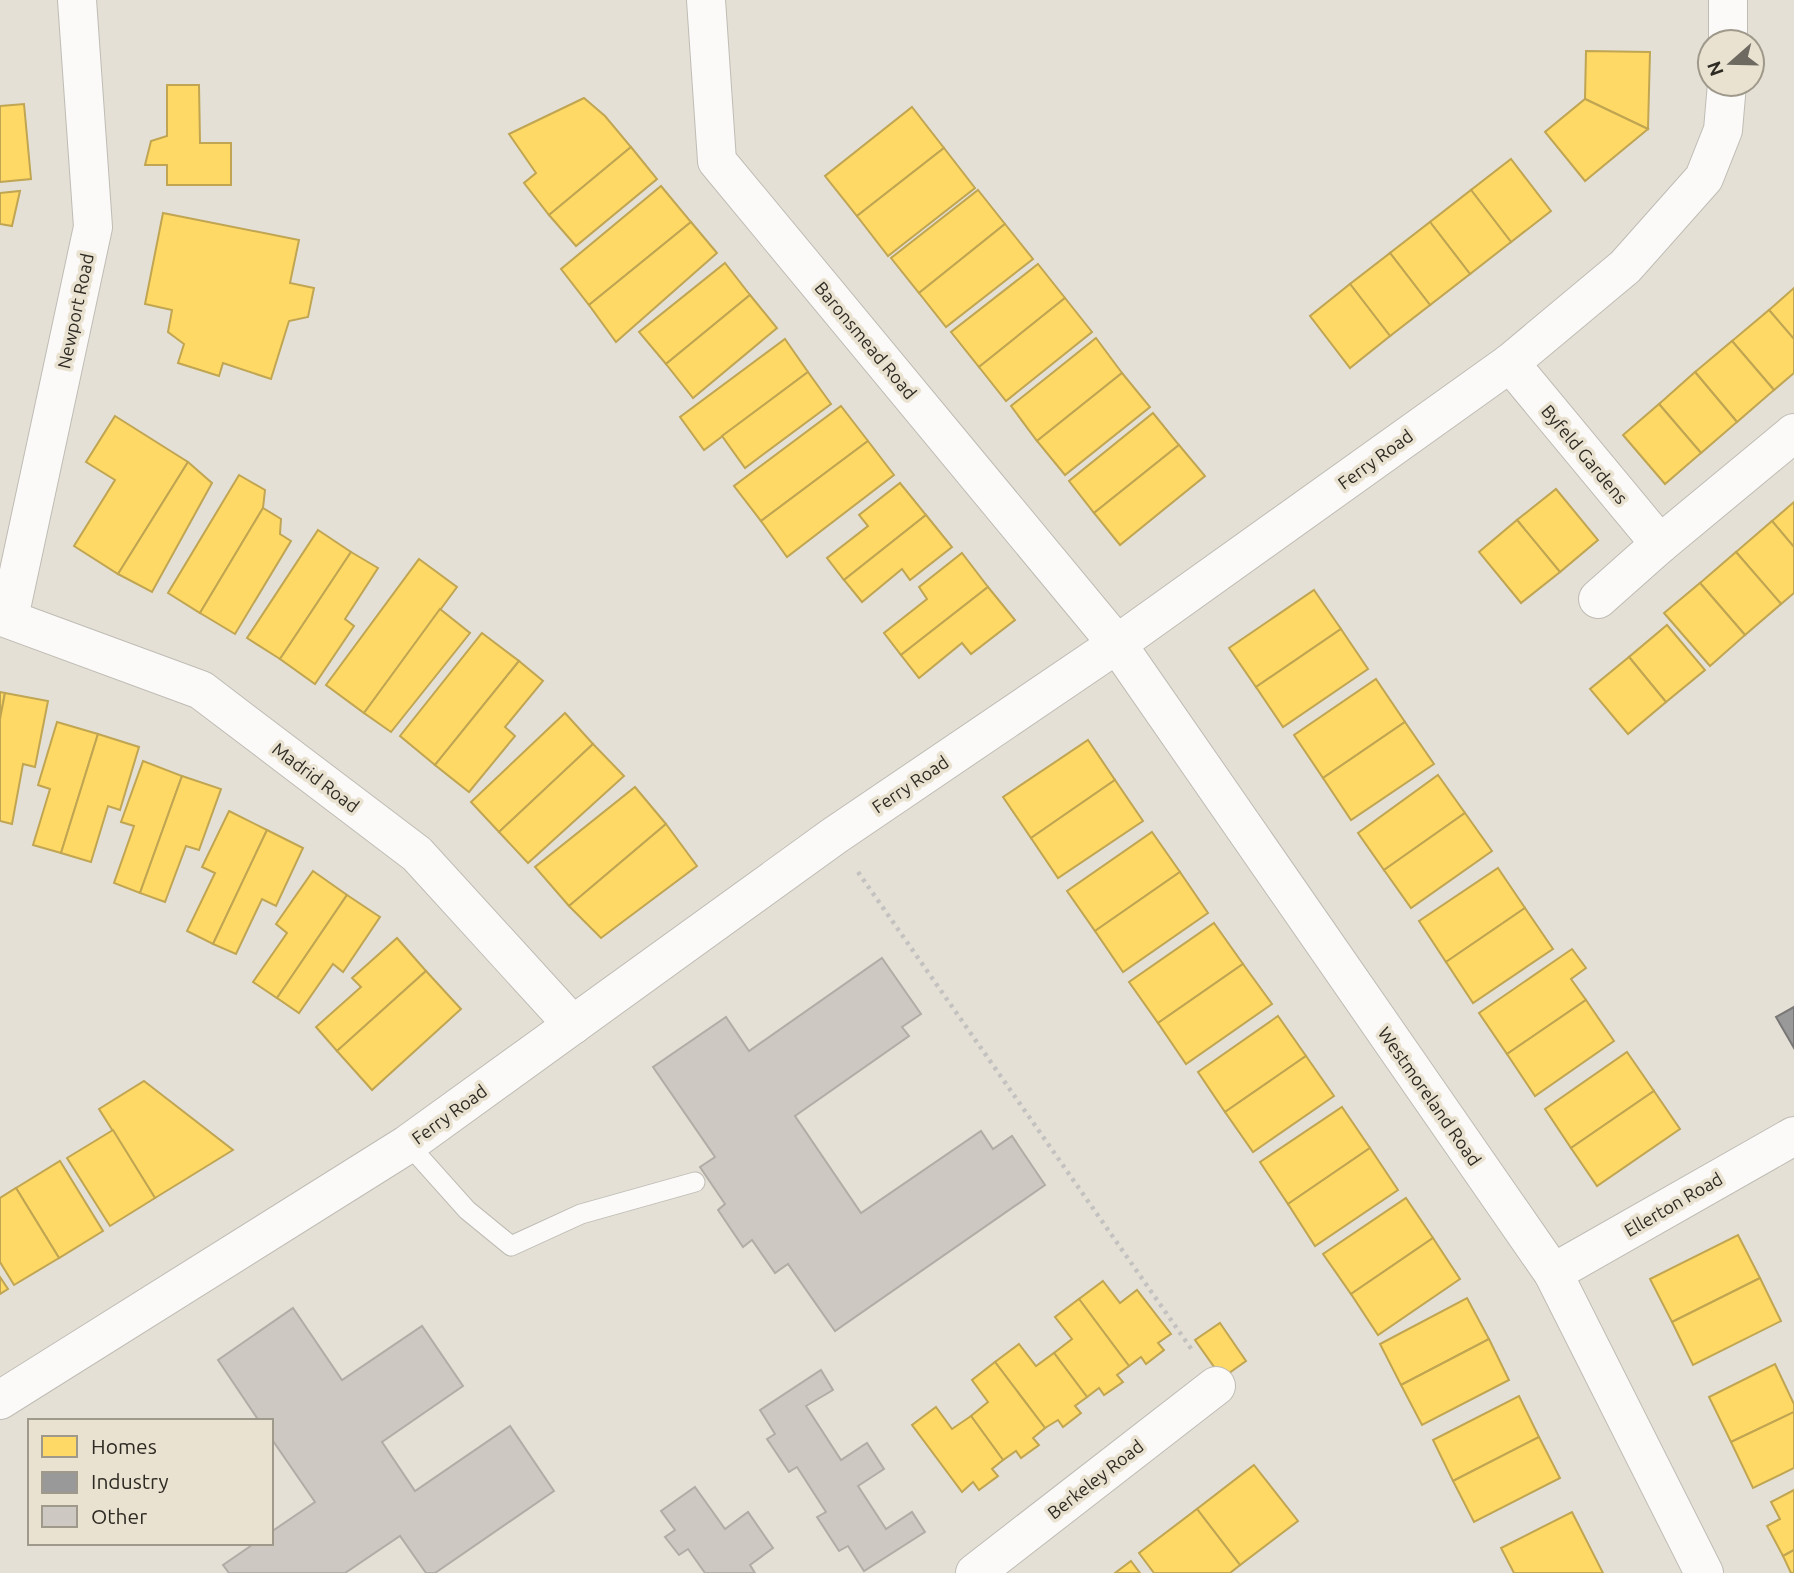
<svg xmlns="http://www.w3.org/2000/svg" width="1794" height="1573" viewBox="0 0 1794 1573" font-family="Ubuntu,sans-serif">
<rect width="100%" height="100%" fill="#e4e0d6"/>
<!-- homes -->
<g fill="#ffd966" stroke="#c0a552" stroke-width="2">
<path d="M1586,51l64,1 -2,77 -63,-30z"/>
<path d="M167,85h32l1,58h31v42h-64v-20h-22l6,-24 16,-5z"/>
<path d="M584,98l21,18 26,31 -82,68 -25,-32 12,-10 -27,-39z"/>
<path d="M1585,99l63,30 -63,52 -40,-49z"/>
<path d="M24,104l7,75 -31,3v-76z"/>
<path d="M912,107l32,41 -87,68 -32,-40z"/>
<path d="M631,147l26,32 -81,67 -27,-31z"/>
<path d="M944,148l31,40 -87,68 -31,-40z"/>
<path d="M1511,159l40,52 -40,31 -40,-52z"/>
<path d="M661,186l30,36 -102,83 -28,-36z"/>
<path d="M978,190l27,34 -86,69 -28,-35z"/>
<path d="M1471,190l40,52 -41,32 -40,-52z"/>
<path d="M20,191l-8,35 -12,-2v-31z"/>
<path d="M163,213l136,27 -9,43 24,5 -6,29 -19,4 -18,58 -48,-16 -4,13 -41,-13 6,-19 -16,-12 4,-22 -27,-6z"/>
<path d="M691,222l26,31 -101,89 -27,-37z"/>
<path d="M1430,222l40,52 -40,31 -40,-52z"/>
<path d="M1005,224l28,35 -87,68 -27,-34z"/>
<path d="M1390,253l40,52 -40,31 -40,-52z"/>
<path d="M725,263l25,32 -84,69 -27,-32z"/>
<path d="M1038,264l27,34 -86,69 -28,-35z"/>
<path d="M1350,284l40,52 -40,32 -40,-52z"/>
<path d="M1794,288v51l-25,-29z"/>
<path d="M750,295l27,33 -84,70 -27,-34z"/>
<path d="M1065,298l27,34 -86,69 -27,-34z"/>
<path d="M1769,310l25,29v34l-20,17 -42,-49z"/>
<path d="M1096,338l26,35 -85,68 -26,-35z"/>
<path d="M785,339l23,33 -104,78 -24,-33z"/>
<path d="M1732,341l42,49 -37,32 -42,-50z"/>
<path d="M808,372l23,32 -86,64 -23,-32z"/>
<path d="M1695,372l42,50 -36,31 -42,-49z"/>
<path d="M1122,373l28,34 -85,68 -28,-34z"/>
<path d="M1659,404l42,49 -36,31 -42,-49z"/>
<path d="M841,406l27,35 -107,80 -27,-35z"/>
<path d="M1153,413l26,32 -85,68 -25,-32z"/>
<path d="M115,416l73,46 -70,112 -44,-28 41,-66 -29,-18z"/>
<path d="M868,441l26,34 -107,82 -26,-36z"/>
<path d="M1179,445l26,31 -85,69 -26,-32z"/>
<path d="M188,462l24,21 -60,109 -34,-18z"/>
<path d="M239,475l26,15 -2,18 -63,105 -32,-20z"/>
<path d="M900,483l26,32 -82,65 -17,-22 41,-32 -9,-11z"/>
<path d="M1556,489l42,51 -38,32 -43,-52z"/>
<path d="M1794,502v45l-22,-26z"/>
<path d="M263,508l18,11 -1,15 11,7 -56,93 -35,-21z"/>
<path d="M926,515l26,32 -42,33 -8,-11 -40,33 -18,-22z"/>
<path d="M1517,520l43,52 -39,31 -42,-51z"/>
<path d="M1772,521l22,26v46l-13,11 -45,-52z"/>
<path d="M318,530l33,22 -71,107 -33,-21z"/>
<path d="M351,552l27,16 -33,51 9,7 -39,58 -35,-25z"/>
<path d="M1736,552l45,52 -36,31 -45,-52z"/>
<path d="M962,553l26,34 -87,68 -17,-22 43,-34 -8,-12z"/>
<path d="M419,559l38,28 -93,126 -38,-28z"/>
<path d="M1700,583l45,52 -35,31 -46,-53z"/>
<path d="M988,587l27,33 -44,34 -9,-11 -43,35 -18,-23z"/>
<path d="M1314,590l27,39 -85,58 -27,-39z"/>
<path d="M440,609l30,24 -79,99 -27,-19z"/>
<path d="M1667,625l38,45 -39,32 -37,-45z"/>
<path d="M1341,629l27,40 -85,58 -27,-40z"/>
<path d="M482,633l37,28 -84,104 -35,-29z"/>
<path d="M1629,657l37,45 -38,32 -38,-45z"/>
<path d="M519,661l24,20 -38,46 10,9 -46,56 -34,-27z"/>
<path d="M1376,679l29,43 -82,56 -29,-43z"/>
<path d="M0,692l5,1 -5,26z"/>
<path d="M5,693l43,8 -13,66 -12,-3 -11,60 -12,-3v-102z"/>
<path d="M565,713l28,31 -94,88 -28,-30z"/>
<path d="M57,722l41,12 -37,119 -28,-8 17,-56 -12,-4z"/>
<path d="M1405,722l29,42 -83,56 -28,-42z"/>
<path d="M98,734l41,13 -19,63 -12,-4 -17,56 -30,-9z"/>
<path d="M1088,740l27,40 -84,58 -28,-41z"/>
<path d="M593,744l31,32 -96,87 -29,-31z"/>
<path d="M143,761l39,15 -42,117 -26,-10 20,-57 -13,-4z"/>
<path d="M1438,775l27,38 -81,57 -26,-37z"/>
<path d="M182,776l39,13 -22,61 -13,-4 -21,56 -25,-9z"/>
<path d="M1115,780l28,41 -85,57 -27,-40z"/>
<path d="M635,787l31,37 -97,82 -34,-39z"/>
<path d="M229,811l38,19 -54,114 -26,-13 28,-58 -13,-6z"/>
<path d="M1465,813l27,38 -81,57 -27,-38z"/>
<path d="M666,824l31,42 -96,72 -32,-32z"/>
<path d="M267,830l36,18 -27,58 -14,-7 -26,55 -23,-10z"/>
<path d="M1152,832l28,40 -85,59 -28,-40z"/>
<path d="M1498,868l27,40 -79,54 -27,-41z"/>
<path d="M313,871l34,24 -70,103 -24,-16 34,-49 -11,-9z"/>
<path d="M1180,872l28,41 -85,59 -28,-41z"/>
<path d="M347,895l33,22 -37,55 -10,-8 -34,49 -22,-15z"/>
<path d="M1525,908l28,41 -80,54 -27,-41z"/>
<path d="M1214,923l29,41 -85,59 -29,-41z"/>
<path d="M397,938l29,33 -89,80 -21,-24 45,-40 -9,-9z"/>
<path d="M1572,949l14,19 -15,11 15,21 -79,54 -28,-41z"/>
<path d="M1243,964l29,40 -86,60 -28,-41z"/>
<path d="M426,971l35,38 -89,81 -35,-39z"/>
<path d="M1586,1000l28,41 -79,55 -28,-42z"/>
<path d="M1278,1016l28,40 -81,56 -27,-40z"/>
<path d="M1627,1052l27,39 -83,57 -26,-39z"/>
<path d="M1306,1056l28,40 -81,56 -28,-40z"/>
<path d="M144,1081l89,69 -78,48 -56,-89z"/>
<path d="M1654,1091l26,38 -83,57 -26,-38z"/>
<path d="M1342,1107l28,41 -82,56 -28,-42z"/>
<path d="M113,1130l42,68 -45,28 -43,-68z"/>
<path d="M1370,1148l28,42 -83,56 -27,-42z"/>
<path d="M60,1161l43,70 -44,27 -43,-70z"/>
<path d="M16,1188l43,70 -45,27 -14,-23v-64z"/>
<path d="M1406,1198l27,40 -82,56 -28,-40z"/>
<path d="M1738,1235l22,43 -88,44 -22,-43z"/>
<path d="M1433,1238l27,41 -82,56 -27,-41z"/>
<path d="M0,1277l8,12 -8,5z"/>
<path d="M1760,1278l21,43 -88,44 -21,-43z"/>
<path d="M1103,1281l17,22 17,-13 34,44 -13,9 6,7 -18,14 -5,-7 -12,9 -50,-67z"/>
<path d="M1467,1298l22,41 -88,46 -21,-41z"/>
<path d="M1079,1299l50,67 -12,9 6,7 -19,13 -5,-7 -12,9 -33,-44 18,-14 -17,-22z"/>
<path d="M1220,1323l26,38 -24,17 -27,-38z"/>
<path d="M1489,1339l20,41 -87,45 -21,-40z"/>
<path d="M1019,1344l17,22 18,-13 33,44 -12,9 6,7 -18,14 -5,-7 -13,8 -50,-66z"/>
<path d="M995,1362l50,66 -12,10 6,7 -18,13 -5,-7 -13,9 -32,-44 17,-14 -16,-22z"/>
<path d="M1775,1364l19,40v8l-63,30 -22,-45z"/>
<path d="M1519,1396l20,41 -86,44 -20,-41z"/>
<path d="M936,1407l16,22 19,-13 32,44 -11,9 6,7 -19,14 -6,-8 -11,10 -50,-67z"/>
<path d="M1794,1412v56l-41,20 -22,-46z"/>
<path d="M1539,1437l21,41 -86,44 -21,-41z"/>
<path d="M1254,1465l44,56 -58,44 -43,-56z"/>
<path d="M1794,1490v60l-11,6 -16,-30 13,-7 -9,-17z"/>
<path d="M1197,1509l43,56 -10,8h-76l-15,-20z"/>
<path d="M1572,1512l31,61h-89l-13,-25z"/>
<path d="M1794,1550v23h-3l-8,-17z"/>
<path d="M1131,1561l9,12h-25z"/>
</g>
<!-- industry -->
<path fill="#999" stroke="#797876" stroke-width="2" d="M1794,1007v41l-18,-31z"/>
<!-- building -->
<g fill="#cec8c2" stroke="#b1aca6" stroke-width="2">
<path d="M882,958l39,56 -19,13 7,9 -114,80 66,97 120,-82 12,18 19,-13 33,49 -210,146 -47,-67 -13,9 -23,-33 -9,7 -25,-37 7,-6 -25,-37 15,-10 -62,-90 73,-50 23,34z"/>
<path d="M293,1308l49,72 80,-54 41,60 -81,56 33,49 95,-65 44,65 -119,82h-9l-26,-37 -55,37h-116l-6,-8 32,-22h16v-11l44,-30 -44,-64v-17h-12l-41,-61z"/>
<path d="M821,1370l12,20 -27,16 35,54 26,-17 17,26 -26,17 28,43 26,-17 13,20 -61,39 -16,-25 -9,5 -22,-34 9,-5 -29,-45 -8,5 -22,-33 8,-5 -15,-24z"/>
<path d="M695,1487l30,42 23,-17 25,36 -23,17 5,8h-50l-17,-24 -9,6 -14,-18 10,-7 -14,-19z"/>
</g>
<g fill="none" stroke-linecap="round" stroke-linejoin="round">
<defs>
<path id="service" d="M408,1144l59,66 44,36 70,-32 114,-32"/>
<g id="minor">
<path d="M706,0l11,161 400,483 436,629 151,300"/>
<path d="M1510,363l150,181 134,-111"/>
<path d="M1598,599l62,-55"/>
<path d="M0,616l201,74 216,164 156,171"/>
<path d="M9,618l84,-391 -16,-227"/>
<path d="M1553,1273l241,-137"/>
<path d="M975,1573l241,-187"/>
</g>
<g id="tertiary">
<path d="M1728,42v-42"/>
<path d="M0,1400l408,-256 426,-308 283,-192 393,-281 115,-96 79,-89 19,-48 4,-46"/>
</g>
</defs>
<!-- service casing -->
<use href="#service" stroke="#bfbcb4" stroke-width="21"/>
<!-- minor casing -->
<use href="#minor" stroke="#bfbcb4" stroke-width="40"/>
<!-- tertiary casing -->
<use href="#tertiary" stroke="#bfbcb4" stroke-width="40"/>
<!-- path -->
<path stroke="#c4c2c0" stroke-width="4.5" stroke-dasharray="3.5 5" stroke-linecap="butt" d="M858,872l334,478"/>
<!-- service -->
<use href="#service" stroke="#fbfaf9" stroke-width="19"/>
<!-- minor -->
<use href="#minor" stroke="#fbfaf9" stroke-width="38"/>
<!-- tertiary -->
<use href="#tertiary" stroke="#fbfaf9" stroke-width="38"/>
</g>
<g text-anchor="middle" dominant-baseline="central" stroke-width="7" stroke-linejoin="round" paint-order="stroke">
<!-- street labels -->
<g font-size="18" fill="#2e2b24" stroke="#eae2d0">
<text transform="translate(75 311) rotate(-78)">Newport Road</text>
<text transform="translate(866 340) rotate(50)">Baronsmead Road</text>
<text transform="translate(1585 454) rotate(50)">Byfeld Gardens</text>
<text transform="translate(1375 459) rotate(-36)">Ferry Road</text>
<text transform="translate(316 777) rotate(37)">Madrid Road</text>
<text transform="translate(910 784) rotate(-34)">Ferry Road</text>
<text transform="translate(1430 1096) rotate(55)">Westmoreland Road</text>
<text transform="translate(449 1114) rotate(-36)">Ferry Road</text>
<text transform="translate(1673 1204) rotate(-30)">Ellerton Road</text>
<text transform="translate(1095 1479) rotate(-38)">Berkeley Road</text>
</g>
</g>
<!-- legend -->
<rect x="28" y="1419" width="245" height="126" fill="#eae2d0" stroke="#9f998b" stroke-width="2"/>
<rect x="42" y="1436" width="35" height="21" fill="#ffd966" stroke="#9f998b" stroke-width="2"/>
<text x="91" y="1454" font-size="21" fill="#2e2b24">Homes</text>
<rect x="42" y="1472" width="35" height="21" fill="#999999" stroke="#9f998b" stroke-width="2"/>
<text x="91" y="1489" font-size="21" fill="#2e2b24">Industry</text>
<rect x="42" y="1506" width="35" height="21" fill="#cec8c2" stroke="#9f998b" stroke-width="2"/>
<text x="91" y="1524" font-size="21" fill="#2e2b24">Other</text>
<!-- north arrow -->
<g transform="translate(1731 63) rotate(250)"><circle r="33" fill="#eae2d0" stroke="#9f998b" stroke-width="2"/>
<path d="M0-5L12 26L0 18L-12 26Z" fill="#6e6a62"/>
<text y="-10" font-size="19" font-weight="bold" text-anchor="middle" fill="#2e2b24">N</text>
</g>
</svg>
